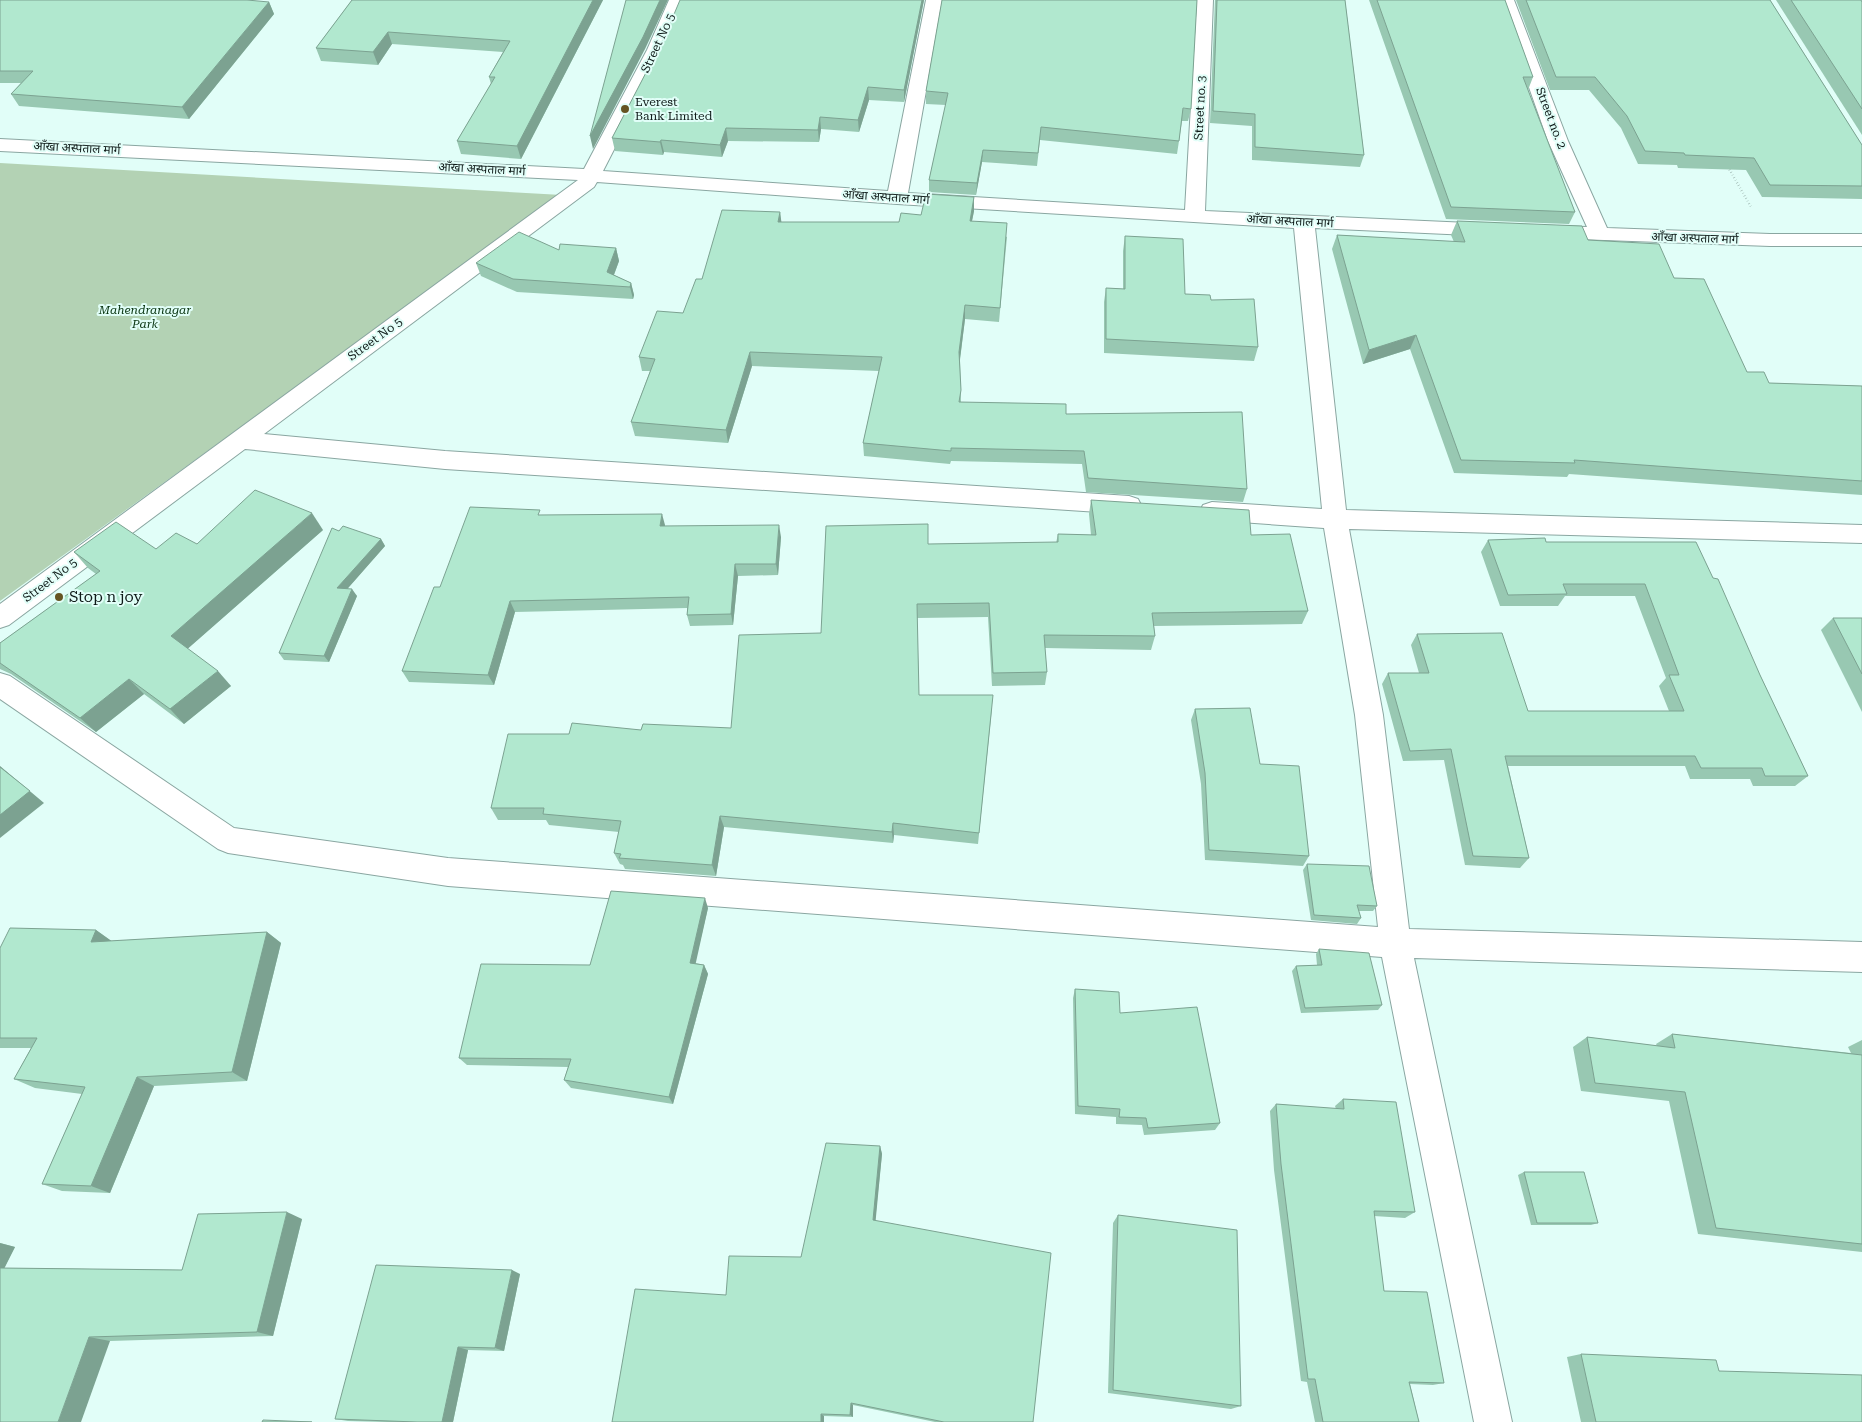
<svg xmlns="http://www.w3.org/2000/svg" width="1862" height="1422" viewBox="0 0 1862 1422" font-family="'Roboto Serif','Noto Sans Devanagari',serif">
<rect width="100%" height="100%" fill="#e1fef8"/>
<!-- green -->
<path fill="#b3d2b4" d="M0,163l562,32 -562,406z"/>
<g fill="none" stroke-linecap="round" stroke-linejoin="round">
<defs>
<g id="street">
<path d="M669,0h16l-20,50 -62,121 285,20 38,-191h16l-34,193 277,17 12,-210h16l-8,211 286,13 7,2 3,4 -3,4 -7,2 -176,-8 31,282 516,15v18l-513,-14 34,186 26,214 453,13v30l-448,-14 98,464h-38l-92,-465 -934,-71 -220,-33 -10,-4 -218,-150v-26l10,3 224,152 214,30 930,69 -23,-212 -31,-187 -112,-8 -9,-3 -3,-6 3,-6 9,-3 110,7 -28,-281 -397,-24 -300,-22 -3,5 -330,247 181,17 684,45 9,3 3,6 -3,6 -9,3 -684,-45 -200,-20 -236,176 -9,3v-24l578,-424 -578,-29v-12l584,30 63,-119z"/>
<path d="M1498,0h16l54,141 39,87 163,6h92v12h-92l-221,-8 -7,-2 -3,-4 3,-4 7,-2 38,1 -39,-86z"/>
</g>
</defs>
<!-- street casing -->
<use href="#street" stroke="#8aa6a1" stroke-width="2"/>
<!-- path -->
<path stroke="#94aba6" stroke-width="2.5" stroke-dasharray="0.5 2.5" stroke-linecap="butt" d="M1728,167l23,40"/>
<!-- street -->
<use href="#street" fill="#fff" fill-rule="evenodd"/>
</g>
<!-- wall -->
<g fill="#98c8b2">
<path d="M0,0l269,2 5,12 -85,105 -170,-13 -8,-12 10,-11h-21z"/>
<path d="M352,0h251l-82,159 -60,-5 -4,-13 34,-57 -2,-7 14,-25 -111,-8 -14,21 -57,-4 -5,-13z"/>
<path d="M924,0l-20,102 -35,-2 -10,32 -38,-3 -2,13 -91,-1 -6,16 -58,-5 -1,3 -48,-4 -3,-13 52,-100z"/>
<path d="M1215,0h130l19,155 -4,12 -108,-7v-34l-42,-3z"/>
<path d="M1369,0h136l28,77 -5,13 47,122 -6,12 -123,-5z"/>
<path d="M1516,0h254l92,145v54l-100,-2 -16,-27 -68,-2 -1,-3 -39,-1 -17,-36 -32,-38h-39z"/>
<path d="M1776,0h85l1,2v133z"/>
<path d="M926,91l265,18 -3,12h-6l-5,33 -137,-14 -3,26 -55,-4 -6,33 -47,-3v-12l17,-75 -20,-1z"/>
<path d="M974,197v14l-2,10 35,16 -8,85 -34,-3 -5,41 1,42 105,12 181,75 -4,13 -157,-10 -4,-28 -131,-3 -1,3 -86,-8 -1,-13 16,-72 -127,-5 -24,77 -93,-7 -4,-14 19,-51h-8l-3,-14 44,-44 19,-34 78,-67 1,10h118l22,-7z"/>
<path d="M1457,221l131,19 86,38 73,94 22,11 93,3v109l-293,-21 -2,3 -113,-4 -44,-124 -47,15 -31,-115 5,-14 117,7 -3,-7z"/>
<path d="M1125,236l60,58 26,6 47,47 -4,14 -150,-8v-51l2,-14 17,1v-38z"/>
<path d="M616,248l3,13 -5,14 17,8 3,12 -1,4 -116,-7 -36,-16 -5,-13 83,-13z"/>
<path d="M1091,500l160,35 57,76 -6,13 -148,2 1,10 -4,14 -106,-2 2,24 -2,13 -53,1 -4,-69 -71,1 2,77 73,13 -14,136 -84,-9 -1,8 -169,-16 -8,49 -91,-7 -2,-4 -3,-1 -6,-11 5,-21 -70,-7 -3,-5h-48l-7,-12 78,-74 72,-4 90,-2 90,-95 107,-89 128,-1 2,-9 33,1 -2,-21z"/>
<path d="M542,515l123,10v1l116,11 -3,38 -40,1 -5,49 -43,1 -3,-11v-7l-172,4 -21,73 -85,-3 -7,-11 38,-84z"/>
<path d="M323,530l-136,119 44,37 -47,38 -40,-30 -48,38 -85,-58 -11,-5v-26l96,-69 -8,-6 -14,-16 82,-3z"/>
<path d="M339,531l42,8 4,7 -38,43 10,7 -28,66 -45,-2 -5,-7z"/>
<path d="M1488,540l58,2 167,36 47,97 48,101 -13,10h-42l-3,-7h-60l-5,-13h-177l21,92 -9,10 -55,-3 -21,-105 -41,1 -21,-77 6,-11h31l-8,-28 6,-11 111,77h141l-10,-25 7,-8 -31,-82h-70l-7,10h-58l-19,-54z"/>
<path d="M1833,618h29v94l-41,-82z"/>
<path d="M1195,709l114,147 -6,10 -98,-6 -4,-76 -10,-64z"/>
<path d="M1307,864l70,42 -4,5h-14l2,7 -4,6 -46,-4 -8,-50z"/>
<path d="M708,908l-13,55 9,2 4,9 -35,130 -102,-16 -7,-8 4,-13 -101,-2 -8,-7 131,-93z"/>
<path d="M96,930l15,11 156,-9 14,11 -34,138 -93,5 -44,107 -48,-2 -20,-7 40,-90 -47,-6 -21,-9 17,-31h-31v-100z"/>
<path d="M1319,949l63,56 -4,5 -77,3 -9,-42 4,-5 21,-1 -1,-11z"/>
<path d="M1075,989l45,24 100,110 -5,7 -71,5 -2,-10 -26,-1v-7l-41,-3 -2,-116z"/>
<path d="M1672,1034l179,19 -3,-6 14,-7v212l-164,-18 -29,-133 -88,-10 -8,-44 14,-10 70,9 -1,-2z"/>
<path d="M1343,1099l72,113 -10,6 -31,-2 10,75 60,92 -11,2 -23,-1 9,38h-104l-8,-40 -6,-1 -27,-211 -4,-59 6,-7 60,5 -1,-3z"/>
<path d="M880,1146l2,8 -7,67 158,201h-98l-82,-17v12l-29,-1v6l-98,-127 75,-38z"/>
<path d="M1524,1172l74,51 -7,2h-60l-13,-50z"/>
<path d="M1118,1215l123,191 -10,3 -123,-16 5,-170z"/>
<path d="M302,1219l-29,117 -163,5 -110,81v-179l15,4 -11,21 178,2z"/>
<path d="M520,1274l-16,77 -36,-1 -15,72h-65l-40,-1 -13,-2z"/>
<path d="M1581,1354l138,17 143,51h-281l-14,-65z"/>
</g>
<!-- shaded-wall -->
<g fill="#7ca291">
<path d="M593,0h10l-82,159 -4,-13z"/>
<path d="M660,0h8l-23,49 -52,100 -3,-13z"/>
<path d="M922,0h2l-20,102v-12z"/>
<path d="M269,2l5,12 -85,105 -7,-12z"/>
<path d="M388,32l4,12 -14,21 -5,-13z"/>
<path d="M868,87l1,13 -10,32 -1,-12z"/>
<path d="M820,117l1,12 -2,13 -1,-12z"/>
<path d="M726,128l2,13 -6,16 -2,-12z"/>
<path d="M661,140l3,12 -1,3 -3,-13z"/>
<path d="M983,150l-1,12 -6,33 1,-12z"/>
<path d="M974,197v14l-5,24 1,-14z"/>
<path d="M780,212l2,14 -4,-4z"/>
<path d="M616,248l3,13 -9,24 -3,-13z"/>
<path d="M631,283l3,12 -1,4 -3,-12z"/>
<path d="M965,305v14l-6,47v-14z"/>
<path d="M1416,335l-6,14 -47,15 6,-14z"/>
<path d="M750,352l2,14 -24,77 -2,-13z"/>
<path d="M312,513l11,17 -139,122 -13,-16z"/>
<path d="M662,514l3,11 -2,13 -3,-12z"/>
<path d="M779,525l2,12 -3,38 -2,-11z"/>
<path d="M381,539l4,7 -43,49 -5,-7z"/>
<path d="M735,564l3,12 -5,49 -2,-11z"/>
<path d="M352,589l5,7 -28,66 -5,-6z"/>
<path d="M510,601l5,11 -21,73 -6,-10z"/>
<path d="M218,671l13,15 -47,38 -14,-15z"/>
<path d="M129,679l15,15 -48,38 -16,-14z"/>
<path d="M0,766l44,37 -44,35z"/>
<path d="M720,816l4,11 -8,49 -4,-11z"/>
<path d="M893,823l1,12 -1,8 -1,-11z"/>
<path d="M705,898l3,10 -14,63 -4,-8z"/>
<path d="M96,930l17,12h-22z"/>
<path d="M267,932l14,11 -34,138 -15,-9z"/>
<path d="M704,965l4,9 -35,130 -4,-7z"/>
<path d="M137,1077l17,9 -44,107 -19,-7z"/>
<path d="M880,1146l2,8 -7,73 -2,-7z"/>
<path d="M287,1212l15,7 -29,117 -16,-4z"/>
<path d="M0,1243l15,4 -13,26 -2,-1z"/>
<path d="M512,1270l8,4 -16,77 -9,-3z"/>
<path d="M89,1337l21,4 -29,81h-23z"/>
<path d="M458,1347l10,3 -15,72h-11z"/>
<path d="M851,1403l2,2v12l-3,-2z"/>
<path d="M821,1414l3,2v6h-3z"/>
</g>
<!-- building -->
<g fill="#b1e8cf" stroke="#7ca291">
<path d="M0,0h247l22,2 -87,105 -171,-13 22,-23h-33z"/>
<path d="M352,0h241l-76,146 -60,-5 38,-64h-6l21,-36 -122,-9 -15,20 -57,-4z"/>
<path d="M626,0h34l-17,37 -53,99z"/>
<path d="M680,0h242l-18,90 -36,-3 -10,33 -38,-3 -2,13 -92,-2 -6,17 -59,-5 -1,2 -48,-4 52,-100z"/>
<path d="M942,0h255l-6,109 -8,-1 -4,33 -138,-14 -3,26 -55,-3 -6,33 -48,-3 19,-87 -22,-2z"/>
<path d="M1217,0h128l19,155 -109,-8v-33l-42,-3z"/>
<path d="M1377,0h128l28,77h-10l52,135 -124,-5z"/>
<path d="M1526,0h244l92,145v41l-92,-1 -16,-27 -69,-3 -1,-2 -39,-2 -18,-35 -32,-39h-39z"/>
<path d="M1791,0h70l1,2v107z"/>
<path d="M926,194l48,3 -4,24 37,2 -7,85 -35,-3 -6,47 2,38 -2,12 107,2v10l176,-2 5,77 -159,-11 -4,-27 -133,-3v3l-88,-8 19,-86 -132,-5 -24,78 -95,-8 24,-63 -16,-2 18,-46 26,2 13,-34h6l20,-69 58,2 -2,10h121l2,-9 20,2z"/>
<path d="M1457,221l125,5 6,14 71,4 15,34 30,1 43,93h17l5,11 93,3v95l-288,-21 1,3 -114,-3 -45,-125 -47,15 -32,-115 128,7z"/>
<path d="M519,232l40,18 1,-6 56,4 -9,24 24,11 -1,4 -117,-8 -37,-16z"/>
<path d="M1125,236l58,3 2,55 25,1 1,5 43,-1 4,48 -152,-8v-51l19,1z"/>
<path d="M255,490l57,23 -141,123 47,35 -48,38 -41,-30 -49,39 -80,-55v-20l100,-72 -26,-19 42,-30 40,27 20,-16 21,11z"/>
<path d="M1091,500l158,10 2,25 39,-1 18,77 -156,2 3,23 -111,-1 3,37 -54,1 -4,-70 -72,1 2,91h74l-14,138 -86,-10 -1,9 -172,-16 -8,49 -93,-7 2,-4 -7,-1 7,-32 -78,-7 1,-6h-53l17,-74h61l3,-11 69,7 2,-6 88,4 8,-93 82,-2 5,-107 102,-2v20l130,-2v-8l38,1z"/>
<path d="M470,507l70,3 -2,5 124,-1 -2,12 119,-1 -3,39h-41l-4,50 -44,1 2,-18 -179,4 -22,74 -86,-4 32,-84h6z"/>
<path d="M343,526l38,13 -44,49 15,1 -28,67 -45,-3 53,-125 7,3z"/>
<path d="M1545,538l1,4h150l17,36 5,1 42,96 48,101h-43l-3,-8h-61l-6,-12h-190l24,102 -56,-2 -22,-107 -41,2 -22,-78h41l-12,-39 85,-1 26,78h156l-15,-36h10l-34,-91h-82l4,10 -59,1 -20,-55z"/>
<path d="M1833,618h29v56z"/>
<path d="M1250,708l10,56 39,2 10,90 -100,-6 -4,-77 -10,-64z"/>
<path d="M0,767l30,24 -30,24z"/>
<path d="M1307,864l62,2 8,40 -20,-1 4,13 -47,-3z"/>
<path d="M611,891l94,7 -15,65 14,2 -35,132 -105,-17 7,-21 -112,-1 22,-94 109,1z"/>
<path d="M10,928l86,2 -5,12 176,-10 -35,140 -95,5 -46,109 -49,-2 43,-97 -71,-8 23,-41h-37v-90z"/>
<path d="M1319,949l50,4 13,52 -77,3 -9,-42 26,-1z"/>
<path d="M1075,989l44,3 1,21 77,-6 23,116 -72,5 -2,-10 -27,-1 1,-8 -42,-3z"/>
<path d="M1672,1034l190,21v189l-146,-16 -31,-136 -90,-9 -8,-46 88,11z"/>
<path d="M1343,1099l53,3 19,110 -41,-1 10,80 43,1 17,91 -35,-1 10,40h-96l-8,-43h-7l-27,-215 -5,-60 68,5z"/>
<path d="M826,1143l54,3 -7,74 178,33 -18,169h-89l-93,-19 -1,12 -29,-1v8h-209l23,-133 91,6 3,-39 72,1z"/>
<path d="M1524,1172h60l14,51h-61z"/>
<path d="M287,1212l-30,120 -168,5 -31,85h-58v-154l182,2 16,-56z"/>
<path d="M1118,1215l119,15 4,176 -128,-16z"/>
<path d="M376,1265l136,5 -17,78 -37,-1 -16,75h-25l-82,-3z"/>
<path d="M1581,1354l135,6 3,11 143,4v47h-266z"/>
<path d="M263,1420l49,2h-50z"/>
</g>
<!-- markers -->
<g fill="#655422" stroke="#e1fef8" stroke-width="2">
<circle cx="625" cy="109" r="5"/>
<circle cx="59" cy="597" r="5"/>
</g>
<g text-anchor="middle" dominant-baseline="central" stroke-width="4" stroke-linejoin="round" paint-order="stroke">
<!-- far-street labels -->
<g font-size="12" fill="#0e1917" stroke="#e1fef8">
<text transform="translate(658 43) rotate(-65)">Street No 5</text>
<text transform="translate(1200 108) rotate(-87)">Street no. 3</text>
<text transform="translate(1551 118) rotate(69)">Street no. 2</text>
<text transform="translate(77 148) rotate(3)">आँखा अस्पताल मार्ग</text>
<text transform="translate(482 169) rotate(3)">आँखा अस्पताल मार्ग</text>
<text transform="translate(886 197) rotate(4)">आँखा अस्पताल मार्ग</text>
<text transform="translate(1290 221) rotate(3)">आँखा अस्पताल मार्ग</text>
<text transform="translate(1695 238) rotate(2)">आँखा अस्पताल मार्ग</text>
<text transform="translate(375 339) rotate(-36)">Street No 5</text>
<text transform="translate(50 580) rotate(-37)">Street No 5</text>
</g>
<!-- far-poi labels -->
<g font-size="12" fill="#0e1917" stroke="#e1fef8" text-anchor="start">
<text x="635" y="102">Everest<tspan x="635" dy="14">Bank Limited</tspan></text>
</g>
<!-- far-park labels -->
<g font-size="12" font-style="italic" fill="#07330f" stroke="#e1fef8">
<text x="145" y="310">Mahendranagar<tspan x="145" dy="14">Park</tspan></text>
</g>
<!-- poi labels -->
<g font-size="15" fill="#0e1917" stroke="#e1fef8" text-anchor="start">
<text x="69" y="597">Stop n joy</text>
</g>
</g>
</svg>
